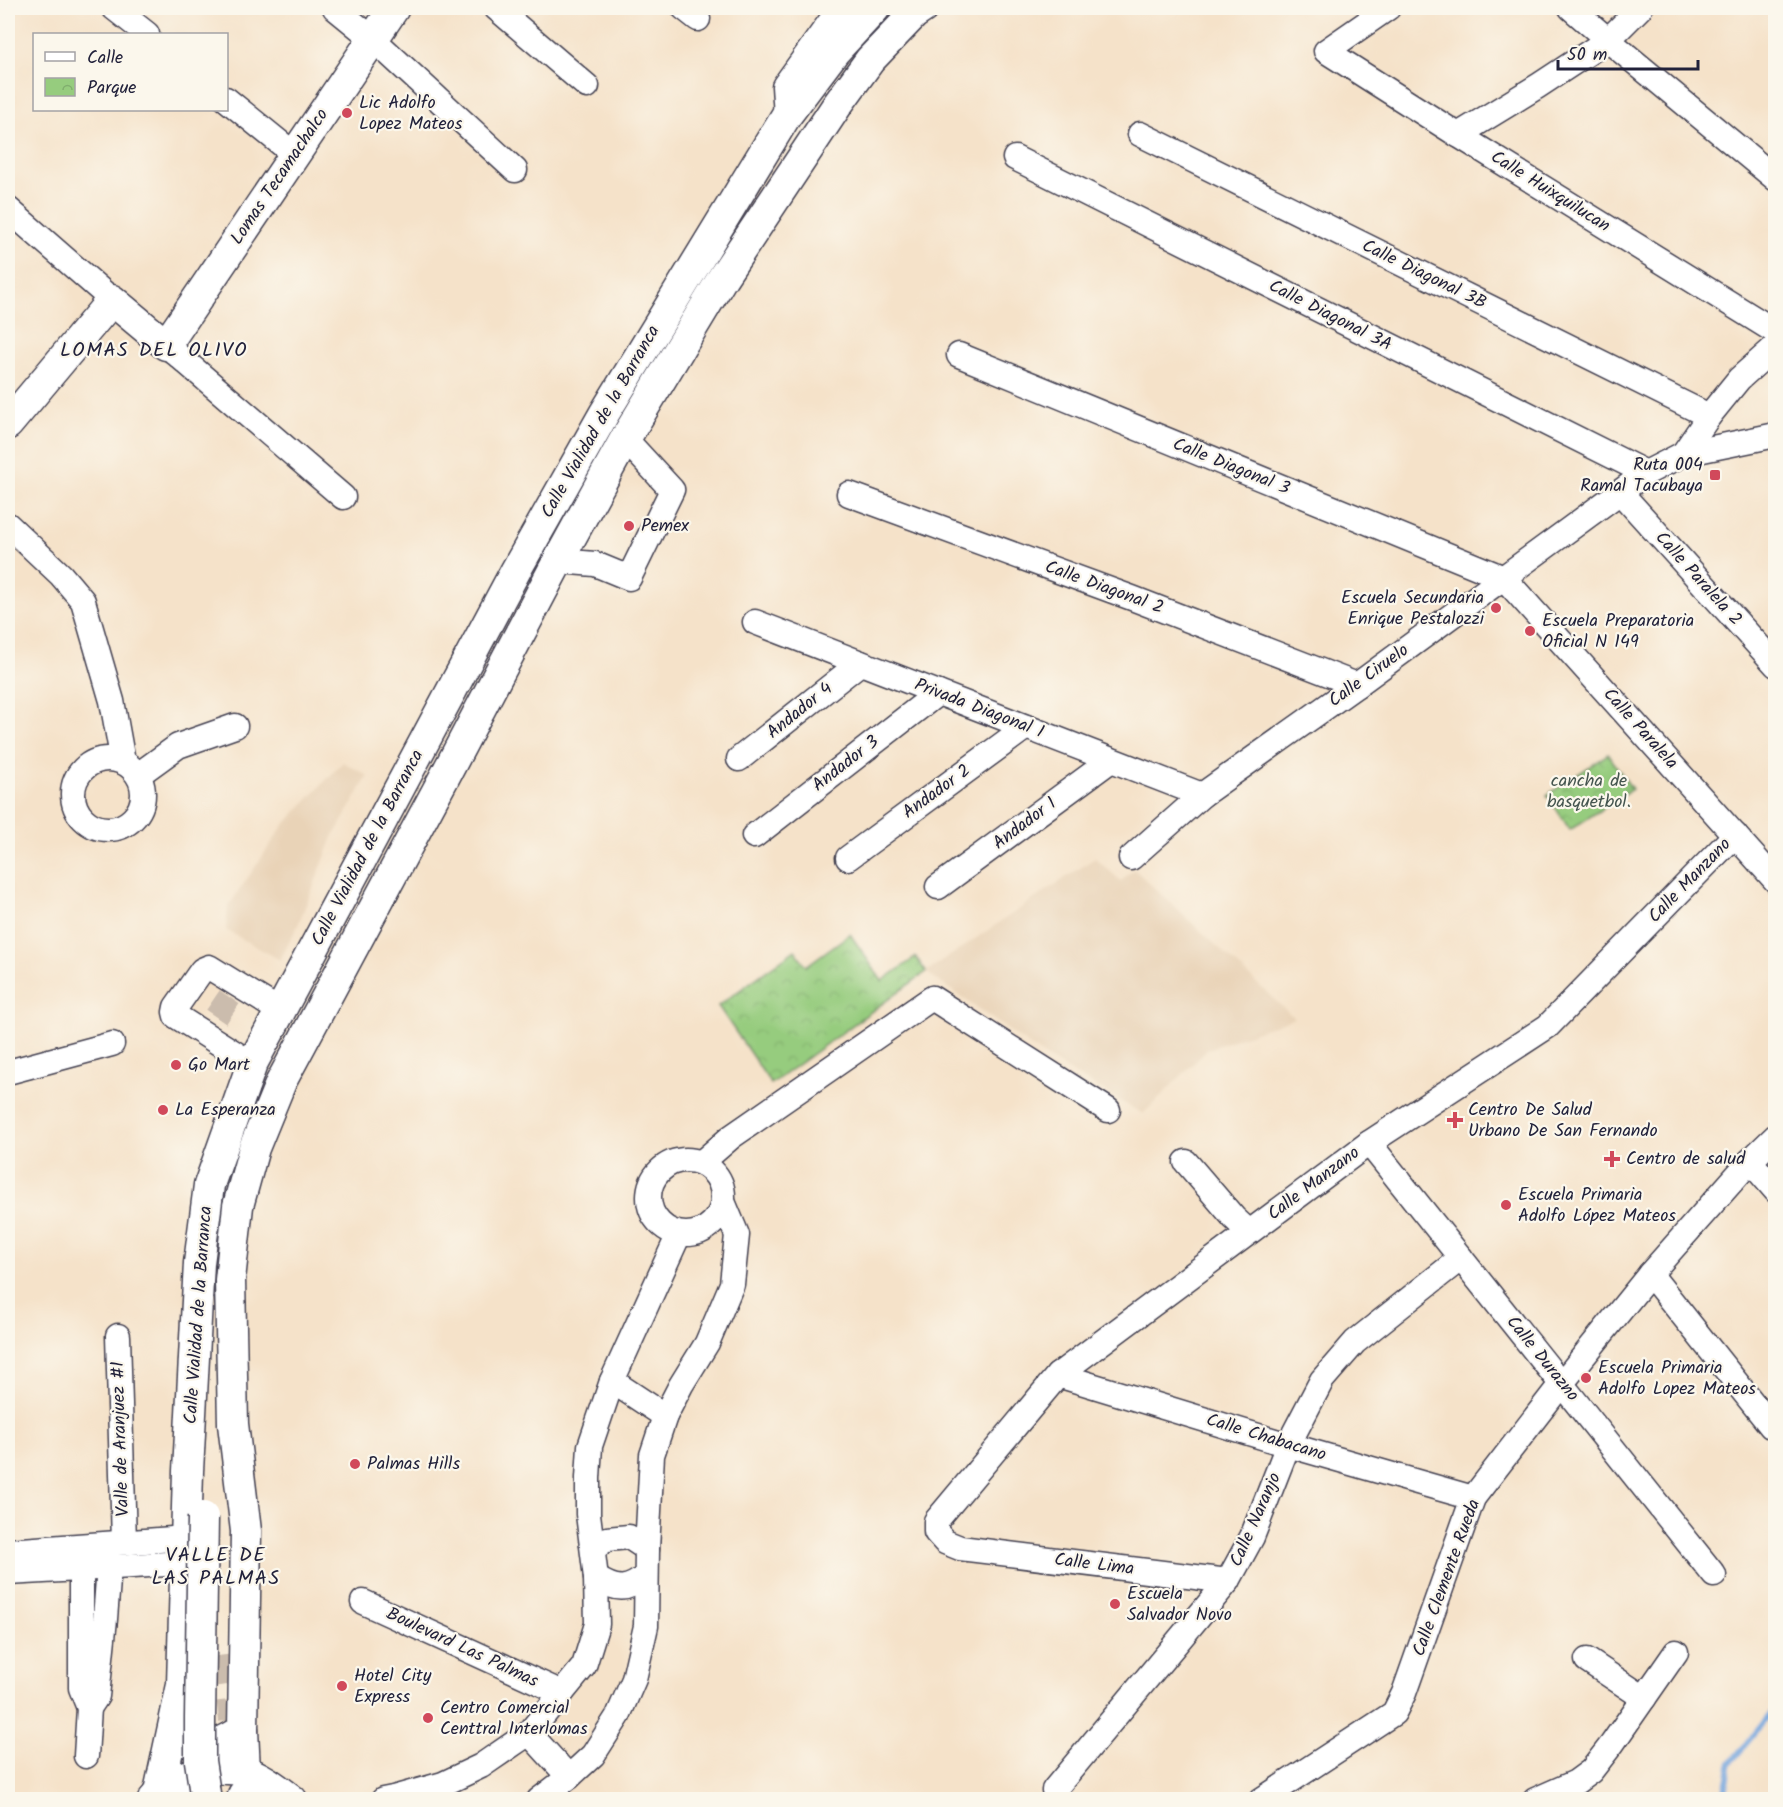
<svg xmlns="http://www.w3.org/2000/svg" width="1783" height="1807" viewBox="0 0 1783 1807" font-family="Kalam,sans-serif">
<defs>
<pattern id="park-crowns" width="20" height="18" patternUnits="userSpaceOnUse" patternTransform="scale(1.5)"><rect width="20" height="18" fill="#96cc7e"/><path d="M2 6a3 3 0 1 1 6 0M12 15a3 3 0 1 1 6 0" fill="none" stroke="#81af6e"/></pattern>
</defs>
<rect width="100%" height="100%" fill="#fbf7ec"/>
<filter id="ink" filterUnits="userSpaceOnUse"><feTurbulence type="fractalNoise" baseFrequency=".0167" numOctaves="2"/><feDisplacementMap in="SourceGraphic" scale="12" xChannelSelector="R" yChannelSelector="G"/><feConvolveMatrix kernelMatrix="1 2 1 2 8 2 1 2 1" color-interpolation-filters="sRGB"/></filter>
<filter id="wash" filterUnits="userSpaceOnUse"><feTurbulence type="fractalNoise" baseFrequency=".008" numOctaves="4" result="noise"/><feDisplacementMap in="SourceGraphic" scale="24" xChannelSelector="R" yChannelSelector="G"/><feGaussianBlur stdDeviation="1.35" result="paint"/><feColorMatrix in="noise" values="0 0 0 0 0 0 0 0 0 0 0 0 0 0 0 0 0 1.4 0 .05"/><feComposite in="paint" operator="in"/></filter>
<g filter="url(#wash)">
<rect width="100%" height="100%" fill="#f5e2c9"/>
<!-- built -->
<g fill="#e9d3b7">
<path d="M343,762l25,14 -35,61 -36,90 -17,33 -54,-30 2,-23 55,-81z"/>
<path d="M1095,858l26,23 13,-12 160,149 -86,31 -65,65 -94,-55 -123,-87z"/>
</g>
<!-- park -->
<g fill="url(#park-crowns)" stroke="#5c775c" stroke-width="1.5">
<path d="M1608,754l24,35 -62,41 -23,-35z"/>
<path d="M850,934l32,47 34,-24 10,15 -155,112 -53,-78 77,-56 11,16z"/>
</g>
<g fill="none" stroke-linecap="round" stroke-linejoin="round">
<!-- stream -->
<path stroke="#73a4dd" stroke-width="5" d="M1723,1800l7,-36 46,-57"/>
</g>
</g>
<g filter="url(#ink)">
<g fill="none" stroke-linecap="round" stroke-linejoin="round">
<!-- minor-tunnel -->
<path stroke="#cbbcad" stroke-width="24" stroke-dasharray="24 12" stroke-linecap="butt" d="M216,1017l15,-22"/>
<!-- major-tunnel -->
<path stroke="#cbbcad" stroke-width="30" stroke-dasharray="30 15" stroke-linecap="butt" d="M226,1655l8,65"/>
<defs>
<g id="minor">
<path d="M114,8l33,26"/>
<path d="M335,8l38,31 142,131"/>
<path d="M496,8l91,78"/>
<path d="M684,8l14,11"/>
<path d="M1388,8l-62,43 132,84 318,197"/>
<path d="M1571,8l37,32 168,139"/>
<path d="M226,99l69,56"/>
<path d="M786,116l-2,-30 56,-78"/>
<path d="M1140,134l569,282"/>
<path d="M1458,135l80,-49 70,-46 32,-32"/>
<path d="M1015,158l631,315"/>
<path d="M8,209l104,91"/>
<path d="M166,345l177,152"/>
<path d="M959,355l545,223 272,303"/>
<path d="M1683,454l26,-38 30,-37 37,-33"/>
<path d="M1620,492l156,173"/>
<path d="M849,494l283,104 225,87"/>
<path d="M8,525l53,50 22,26 29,100 11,61"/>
<path d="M558,561l37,3 34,14 43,-88 -47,-51"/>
<path d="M755,622l447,173"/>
<path d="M739,759l121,-96"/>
<circle cx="108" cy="794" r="35"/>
<path d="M138,775l40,-29 57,-20"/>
<path d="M754,836l184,-143"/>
<path d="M848,858l178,-131"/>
<path d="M1131,858l71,-63 155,-110 289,-212 37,-19 93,-19"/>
<path d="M938,887l173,-127"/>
<path d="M252,1064l-76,-48 -1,-4 1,-5 26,-37 7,-3 71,44"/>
<path d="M8,1072l104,-28"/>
<path d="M1369,1143l345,432"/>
<circle cx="686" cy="1197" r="37"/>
<path d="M1750,1161l26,30"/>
<path d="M1186,1162l48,56 15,14"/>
<path d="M701,1163l30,-26 201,-139 176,112"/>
<path d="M1650,1274l121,152"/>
<path d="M118,1336l6,206"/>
<path d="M1058,1375l230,70 185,53"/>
<path d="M612,1381l53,35"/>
<path d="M593,1549l14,-10 22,-2 18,12"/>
<path d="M8,1551l178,-13"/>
<path d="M81,1569v119l8,20 -3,48"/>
<path d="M8,1573l177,-10"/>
<path d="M596,1578c21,13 31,13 50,-2"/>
<path d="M1228,1581l-268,-33 -15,-6 -9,-10v-11l122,-146 311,-232 179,-117 187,-191"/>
<path d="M363,1602l199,91"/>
<path d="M1587,1660l57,38"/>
<path d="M89,1708l8,-12 8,-77 4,-52 -8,-14"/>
<path d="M529,1733l40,44"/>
<path d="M1054,1790l174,-209 24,-44 36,-92 34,-65 33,-38 106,-84"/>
<path d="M383,1800l10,-2 50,-14 38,-18 48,-33 55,-67 13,-42 -1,-46 -8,-64v-36l2,-32 22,-65 67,-147"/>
<path d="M539,1800l30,-23 24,-22 25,-39 16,-37 12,-53 1,-77 5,-94 13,-39 16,-31 26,-42 25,-59 5,-49 -13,-31"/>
<path d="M1261,1800l133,-87 10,-20 69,-195 89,-115 88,-109 100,-113 26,-25"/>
<path d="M1535,1800l41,-18 15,-11 21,-27 64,-92"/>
</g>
<g id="major">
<path d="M8,424l104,-124 54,45 228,-337"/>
<path d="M177,1736c26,18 42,9 66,-6"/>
<path d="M245,1771l-2,-41 3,-199 -13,-107 -3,-144 8,-74 16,-58 27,-66 164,-306 113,-215 67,-122 98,-162 115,-173 32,-44 44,-46 9,-6"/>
<path d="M159,1792l23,-107 6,-214 11,-208 10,-78 43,-121 264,-494 88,-156 182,-298 49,-65 40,-43"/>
<path d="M243,1795l1,5"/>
<path d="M153,1800c21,-26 59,-36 90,-29 16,3 36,19 49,29"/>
</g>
</defs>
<!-- minor casing -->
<use href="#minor" stroke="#423f50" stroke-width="27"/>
<!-- major casing -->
<use href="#major" stroke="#423f50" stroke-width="33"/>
<!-- minor -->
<use href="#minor" stroke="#fff" stroke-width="24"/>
<!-- major -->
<use href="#major" stroke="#fff" stroke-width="30"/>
<defs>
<path id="major-bridge" d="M203,1517l-3,201v43l6,39"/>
</defs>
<!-- major-bridge casing -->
<use href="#major-bridge" stroke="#423f50" stroke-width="33" stroke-linecap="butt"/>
<!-- major-bridge -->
<use href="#major-bridge" stroke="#fff" stroke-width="30"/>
</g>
</g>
<!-- markers -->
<g fill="#d1495b" stroke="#fbf7ec" stroke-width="2">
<circle cx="347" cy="113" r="6"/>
<rect x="1709" y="469" width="12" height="12" rx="3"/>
<circle cx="629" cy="526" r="6"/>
<circle cx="1496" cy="608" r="6"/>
<circle cx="1530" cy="631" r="6"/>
<circle cx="176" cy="1065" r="6"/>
<circle cx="163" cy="1110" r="6"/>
<path d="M1452 1111h6v6h6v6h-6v6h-6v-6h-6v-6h6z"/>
<path d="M1609 1150h6v6h6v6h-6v6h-6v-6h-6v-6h6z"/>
<circle cx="1506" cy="1205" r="6"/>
<circle cx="1586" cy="1378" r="6"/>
<circle cx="355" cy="1464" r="6"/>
<circle cx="1115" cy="1604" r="6"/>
<circle cx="342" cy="1686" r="6"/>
<circle cx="428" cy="1718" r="6"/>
</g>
<g text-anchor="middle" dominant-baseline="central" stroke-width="4.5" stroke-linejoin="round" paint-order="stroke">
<!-- poi labels -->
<g font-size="18" fill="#22223b" stroke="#fbf7ec" text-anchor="start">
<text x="359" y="103">Lic Adolfo<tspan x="359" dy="21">Lopez Mateos</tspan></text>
<text x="1703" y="465" text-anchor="end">Ruta 004<tspan x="1703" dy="21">Ramal Tacubaya</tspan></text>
<text x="641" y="526">Pemex</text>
<text x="1484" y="598" text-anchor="end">Escuela Secundaria<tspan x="1484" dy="21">Enrique Pestalozzi</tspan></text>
<text x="1542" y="621">Escuela Preparatoria<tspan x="1542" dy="21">Oficial N 149</tspan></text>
<text x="188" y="1065">Go Mart</text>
<text x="175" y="1110">La Esperanza</text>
<text x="1468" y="1110">Centro De Salud<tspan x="1468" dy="21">Urbano De San Fernando</tspan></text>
<text x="1626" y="1159">Centro de salud</text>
<text x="1518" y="1195">Escuela Primaria<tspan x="1518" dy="21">Adolfo López Mateos</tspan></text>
<text x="1598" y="1368">Escuela Primaria<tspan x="1598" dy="21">Adolfo Lopez Mateos</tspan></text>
<text x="367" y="1464">Palmas Hills</text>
<text x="1127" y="1594">Escuela<tspan x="1127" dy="21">Salvador Novo</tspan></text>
<text x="354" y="1676">Hotel City<tspan x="354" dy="21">Express</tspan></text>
<text x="440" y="1708">Centro Comercial<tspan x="440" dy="21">Centtral Interlomas</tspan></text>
</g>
<!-- street labels -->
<g font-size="18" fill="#22223b" stroke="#fbf7ec">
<text transform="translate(280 177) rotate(-56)">Lomas Tecamachalco</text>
<text transform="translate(1550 192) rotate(32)">Calle Huixquilucan</text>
<text transform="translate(1424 275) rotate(26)">Calle Diagonal 3B</text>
<text transform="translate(1330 316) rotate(27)">Calle Diagonal 3A</text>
<text transform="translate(601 422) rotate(-60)">Calle Vialidad de la Barranca</text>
<text transform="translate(1231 467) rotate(22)">Calle Diagonal 3</text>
<text transform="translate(1698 579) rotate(48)">Calle Paralela 2</text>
<text transform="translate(1104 588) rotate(20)">Calle Diagonal 2</text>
<text transform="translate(1369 676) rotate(-36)">Calle Ciruelo</text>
<text transform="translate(979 709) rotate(21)">Privada Diagonal 1</text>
<text transform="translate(800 711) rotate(-39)">Andador 4</text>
<text transform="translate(1640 729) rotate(48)">Calle Paralela</text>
<text transform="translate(846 764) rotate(-38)">Andador 3</text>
<text transform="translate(937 792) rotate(-36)">Andador 2</text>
<text transform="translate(1025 824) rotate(-37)">Andador 1</text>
<text transform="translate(368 848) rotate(-62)">Calle Vialidad de la Barranca</text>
<text transform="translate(1690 881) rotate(-46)">Calle Manzano</text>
<text transform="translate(1314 1184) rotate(-37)">Calle Manzano</text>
<text transform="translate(199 1315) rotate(-86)">Calle Vialidad de la Barranca</text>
<text transform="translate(1542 1359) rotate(51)">Calle Durazno</text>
<text transform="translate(1266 1438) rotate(17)">Calle Chabacano</text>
<text transform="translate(121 1439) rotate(-92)">Valle de Aranjuez #1</text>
<text transform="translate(1256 1520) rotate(-66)">Calle Naranjo</text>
<text transform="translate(1094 1565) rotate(7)">Calle Lima</text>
<text transform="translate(1447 1578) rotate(-70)">Calle Clemente Rueda</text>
<text transform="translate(462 1648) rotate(25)">Boulevard Las Palmas</text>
</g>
<!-- park labels -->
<g font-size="18" fill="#45554f" stroke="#fbf7ec">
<text x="1589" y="781">cancha de<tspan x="1589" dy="21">basquetbol.</tspan></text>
</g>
<!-- neighbourhood labels -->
<g font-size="20" letter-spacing="1.5" fill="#22223b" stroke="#fbf7ec">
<text x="154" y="351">LOMAS DEL OLIVO</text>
<text x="216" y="1556">VALLE DE<tspan x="216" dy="23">LAS PALMAS</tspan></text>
</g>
</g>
<!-- margin -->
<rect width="1783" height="1807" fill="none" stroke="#fbf7ec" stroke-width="30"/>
<!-- legend -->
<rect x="33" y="33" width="195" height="78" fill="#fbf7ec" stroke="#a4a2a5" stroke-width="1.5"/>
<rect x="45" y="52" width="30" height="9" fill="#ffffff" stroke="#a4a2a5" stroke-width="1.5"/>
<text x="87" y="63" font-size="18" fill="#22223b">Calle</text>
<rect x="45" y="78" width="30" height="18" fill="url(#park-crowns)" stroke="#a4a2a5" stroke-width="1.5"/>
<text x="87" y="93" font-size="18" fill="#22223b">Parque</text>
<!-- scale -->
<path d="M1558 60v9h140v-9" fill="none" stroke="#22223b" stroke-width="3"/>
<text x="1567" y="60" font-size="18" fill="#22223b" stroke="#fbf7ec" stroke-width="4.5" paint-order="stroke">50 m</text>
</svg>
